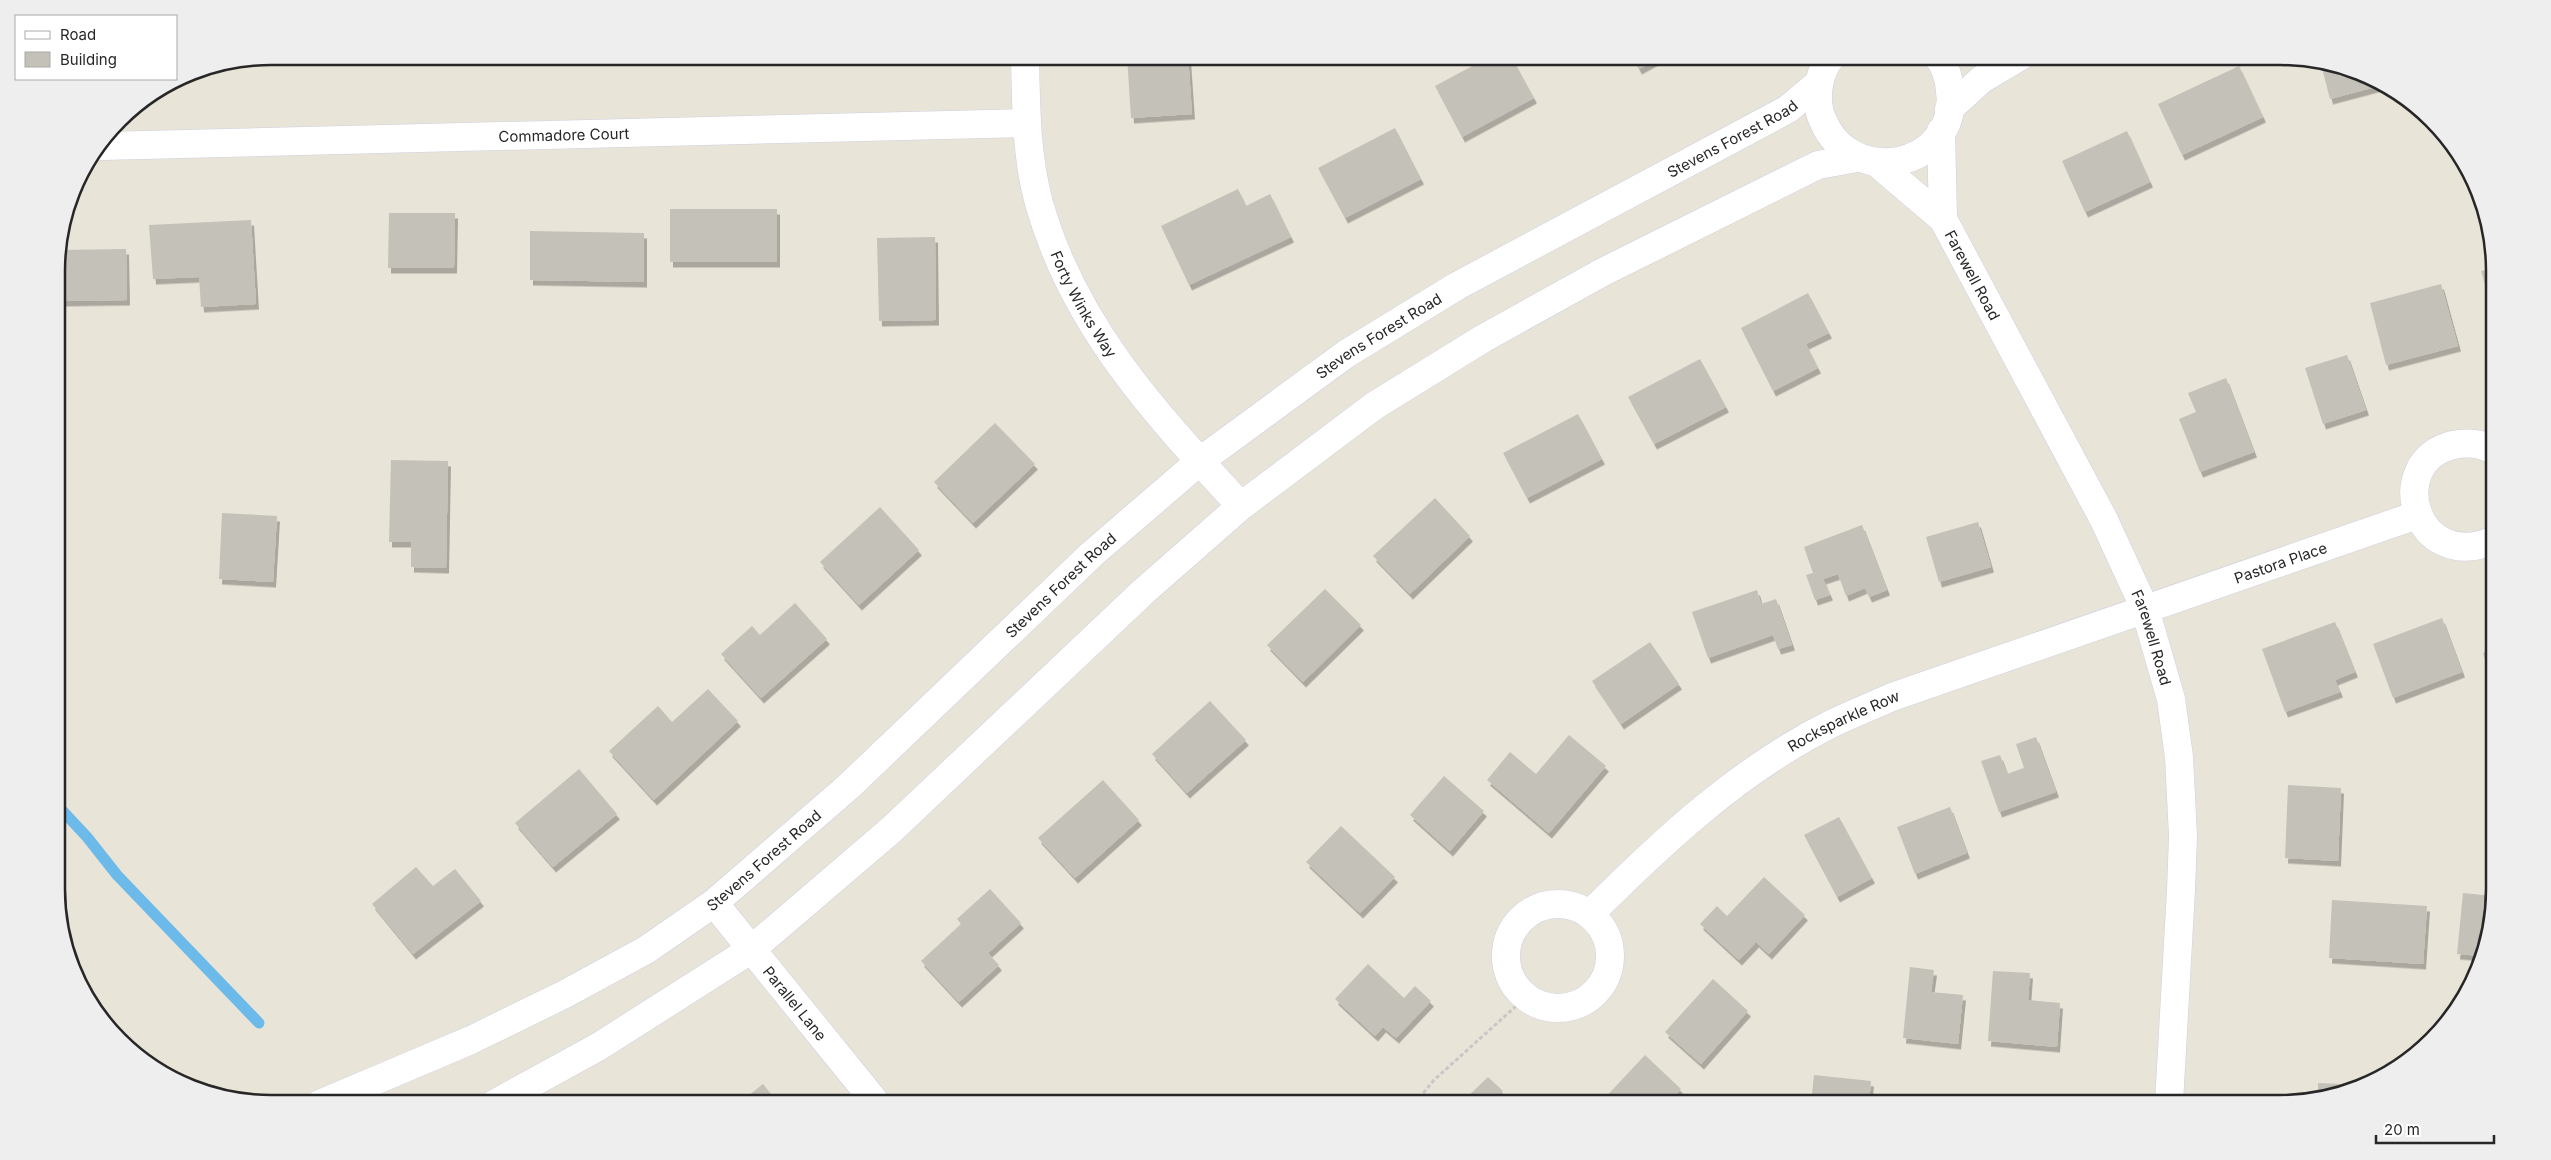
<svg xmlns="http://www.w3.org/2000/svg" width="2551" height="1160" viewBox="0 0 2551 1160" font-family="Inter,sans-serif">
<defs>
<filter id="shadow"><feDropShadow dx="3" dy="5.5" stdDeviation="0" flood-color="#0004"/></filter>
</defs>
<rect width="100%" height="100%" fill="#e9e4d8"/>
<g fill="none" stroke-linecap="round" stroke-linejoin="round">
<!-- stream -->
<path stroke="#6cbaea" stroke-width="11" d="M58,806l29,31 30,38 142,148"/>
</g>
<!-- building -->
<g fill="#c4c1b8" filter="url(#shadow)">
<path d="M1127,56h61l4,58 -61,4z"/>
<path d="M1491,56h20l23,42 -72,39 -27,-51z"/>
<path d="M1632,56h31l-24,13z"/>
<path d="M2321,64l41,9 21,12 -53,14z"/>
<path d="M2239,66l24,51 -81,38 -24,-51z"/>
<path d="M1395,128l26,51 -76,39 -27,-50z"/>
<path d="M2127,131l23,51 -65,30 -23,-51z"/>
<path d="M1238,189l8,17 24,-12 21,43 -102,48 -28,-59z"/>
<rect x="670" y="209" width="107" height="53"/>
<path d="M389,213h66l-1,55h-66z"/>
<path d="M251,220l5,84 -55,3 -2,-30 -46,2 -4,-54z"/>
<path d="M530,231l114,2v49l-114,-2z"/>
<path d="M935,237l1,83 -57,1 -2,-83z"/>
<path d="M126,249l1,51 -70,1 2,-51z"/>
<path d="M2493,268v44l-12,-41z"/>
<path d="M2441,284l17,62 -72,19 -16,-62z"/>
<path d="M1808,293l21,40 -23,11 12,24 -45,23 -32,-63z"/>
<path d="M2347,355l19,55 -43,14 -18,-56z"/>
<path d="M1700,359l26,48 -72,37 -26,-47z"/>
<path d="M2226,378l28,74 -54,20 -21,-53 17,-7 -8,-19z"/>
<path d="M1578,414l24,45 -75,39 -24,-45z"/>
<path d="M995,423l40,41 -62,59 -39,-41z"/>
<path d="M391,460l57,1 -2,107 -35,-1v-25h-22z"/>
<path d="M1435,498l35,38 -60,58 -37,-38z"/>
<path d="M880,507l39,43 -60,55 -39,-43z"/>
<path d="M222,513l55,3 -4,66 -54,-3z"/>
<path d="M1978,522l13,45 -52,15 -13,-45z"/>
<path d="M1862,525l25,65 -18,7 -4,-9 -19,8 -8,-22 -15,5 7,16 -15,5 -9,-25 7,-2 -9,-26z"/>
<path d="M1325,589l36,36 -58,57 -36,-37z"/>
<path d="M1757,590l4,14 15,-5 16,46 -14,4 -5,-14 -65,23 -16,-46z"/>
<path d="M795,603l32,36 -66,59 -40,-44 31,-28 8,9z"/>
<path d="M2442,618l20,54 -69,26 -20,-54z"/>
<path d="M2335,622l20,50 -20,8 5,12 -55,20 -23,-63z"/>
<path d="M1650,642l29,42 -58,40 -29,-43z"/>
<path d="M2494,649v41l-11,-37z"/>
<path d="M708,689l30,32 -84,79 -45,-49 49,-45 14,16z"/>
<path d="M1210,701l36,39 -59,53 -35,-39z"/>
<path d="M1569,735l37,31 -57,67 -62,-53 23,-28 26,22z"/>
<path d="M2036,737l20,55 -57,20 -18,-51 19,-6 7,19 17,-6 -8,-24z"/>
<path d="M579,769l38,45 -64,53 -38,-44z"/>
<path d="M1444,776l40,35 -34,40 -40,-36z"/>
<path d="M1103,780l36,40 -64,58 -37,-40z"/>
<path d="M2288,785l53,3 -3,73 -53,-3z"/>
<path d="M1950,807l17,46 -52,21 -18,-47z"/>
<path d="M1839,817l33,61 -35,19 -33,-62z"/>
<path d="M1341,826l54,51 -35,36 -54,-51z"/>
<path d="M416,867l17,19 22,-17 26,32 -68,53 -41,-50z"/>
<path d="M1764,877l41,38 -36,39 -13,-12 -17,18 -39,-36 17,-18 10,10z"/>
<path d="M990,889l31,34 -33,30 11,12 -40,37 -38,-41 40,-37 -4,-5z"/>
<path d="M2463,893l30,3 -12,60 -24,-2z"/>
<path d="M2332,900l95,6 -4,58 -94,-6z"/>
<path d="M1368,964l36,34 11,-12 16,15 -35,37 -13,-11 -8,9 -40,-37z"/>
<path d="M1910,967l24,3 -3,22 32,3 -5,49 -55,-6z"/>
<path d="M1993,971l37,2 -2,27 32,3 -3,44 -69,-6z"/>
<path d="M1713,979l35,32 -47,53 -36,-32z"/>
<path d="M1645,1055l36,34 -12,13 2,1h-68l-2,-1z"/>
<path d="M1814,1075l57,6 -2,21 -20,-2v3h-38z"/>
<path d="M1488,1077l15,14 -8,8 5,4h-39z"/>
<path d="M2318,1083l46,2 -15,7 -31,7z"/>
<path d="M763,1084l16,20h-41z"/>
</g>
<g fill="none" stroke-linecap="round" stroke-linejoin="round">
<defs>
<g id="street">
<path id="s1" d="M1025,56c1,49 1,100 14,147 35,124 117,211 202,303"/>
<path id="s2" d="M102,146l924,-23"/>
<path d="M2494,451c-11,-8 -28,-9 -41,-6 -70,17 -38,130 41,95"/>
<path id="s3" d="M714,903l163,201"/>
<circle cx="1558" cy="956" r="52"/>
<path id="s4" d="M1590,914c73,-73 150,-145 243,-191 19,-9 39,-17 59,-26l525,-182"/>
</g>
<g id="secondary">
<path d="M1832,56c-13,15 -17,39 -12,57 26,80 140,55 130,-22 -1,-12 -5,-26 -13,-35"/>
<path d="M1949,109l33,-30 39,-23"/>
<path d="M1941,131l2,88"/>
<path id="s5" d="M1877,163l66,56 161,301 41,89 26,90 8,58 4,79 -2,54 -12,213"/>
<path id="s6" d="M320,1104l151,-64 94,-46 81,-44 68,-47 134,-116 244,-233 108,-93 146,-107 111,-68 331,-177 31,-26"/>
<path d="M494,1104l104,-57 154,-98 139,-119 253,-239 97,-85 133,-100 110,-68 119,-66 215,-107 39,-7"/>
</g>
</defs>
<!-- street casing -->
<use href="#street" stroke="#cecfe0" stroke-width="29"/>
<!-- secondary casing -->
<use href="#secondary" stroke="#cecfe0" stroke-width="29"/>
<!-- path -->
<path stroke="#c7c7c7" stroke-width="3" stroke-dasharray="4 2.5" stroke-linecap="butt" d="M1415,1103l19,-23 91,-82"/>
<!-- street -->
<use href="#street" stroke="#fff" stroke-width="28"/>
<!-- secondary -->
<use href="#secondary" stroke="#fff" stroke-width="28"/>
</g>
<g text-anchor="middle" dominant-baseline="central" stroke-width="4" stroke-linejoin="round" paint-order="stroke">
<!-- street labels -->
<g font-size="15" fill="#272727" stroke="#fff">
<text stroke="none"><textPath href="#s2" startOffset="462">Commadore Court</textPath></text>
<text stroke="none"><textPath href="#s6" startOffset="1724">Stevens Forest Road</textPath></text>
<text stroke="none"><textPath href="#s5" startOffset="150">Farewell Road</textPath></text>
<text stroke="none"><textPath href="#s1" startOffset="259">Forty Winks Way</textPath></text>
<text stroke="none"><textPath href="#s6" startOffset="1319">Stevens Forest Road</textPath></text>
<text stroke="none"><textPath href="#s4" startOffset="786">Pastora Place</textPath></text>
<text stroke="none"><textPath href="#s6" startOffset="914">Stevens Forest Road</textPath></text>
<text stroke="none"><textPath href="#s5" startOffset="555">Farewell Road</textPath></text>
<text stroke="none"><textPath href="#s4" startOffset="321">Rocksparkle Row</textPath></text>
<text stroke="none"><textPath href="#s6" startOffset="509">Stevens Forest Road</textPath></text>
<text stroke="none"><textPath href="#s3" startOffset="129">Parallel Lane</textPath></text>
</g>
</g>
<!-- crop -->
<path d="M0 0H2551V1160H0ZM271 65H2280A206 206 0 0 1 2486 271V889A206 206 0 0 1 2280 1095H271A206 206 0 0 1 65 889V271A206 206 0 0 1 271 65Z" fill="#eee" fill-rule="evenodd"/>
<path fill="none" stroke="#272727" stroke-width="2.5" d="M271 65H2280A206 206 0 0 1 2486 271V889A206 206 0 0 1 2280 1095H271A206 206 0 0 1 65 889V271A206 206 0 0 1 271 65Z"/>
<!-- legend -->
<rect x="15" y="15" width="162" height="65" fill="#ffffff" stroke="#a9a9a9"/>
<rect x="25" y="31" width="25" height="8" fill="#ffffff" stroke="#a9a9a9"/>
<text x="60" y="40" font-size="15" fill="#272727">Road</text>
<rect x="25" y="52" width="25" height="15" fill="#c4c1b8" stroke="#a9a9a9"/>
<text x="60" y="65" font-size="15" fill="#272727">Building</text>
<!-- scale -->
<path d="M2376 1135v8h118v-8" fill="none" stroke="#272727" stroke-width="2.5"/>
<text x="2384" y="1135" font-size="15" fill="#272727" stroke="#ffffff" stroke-width="4" paint-order="stroke">20 m</text>
</svg>
